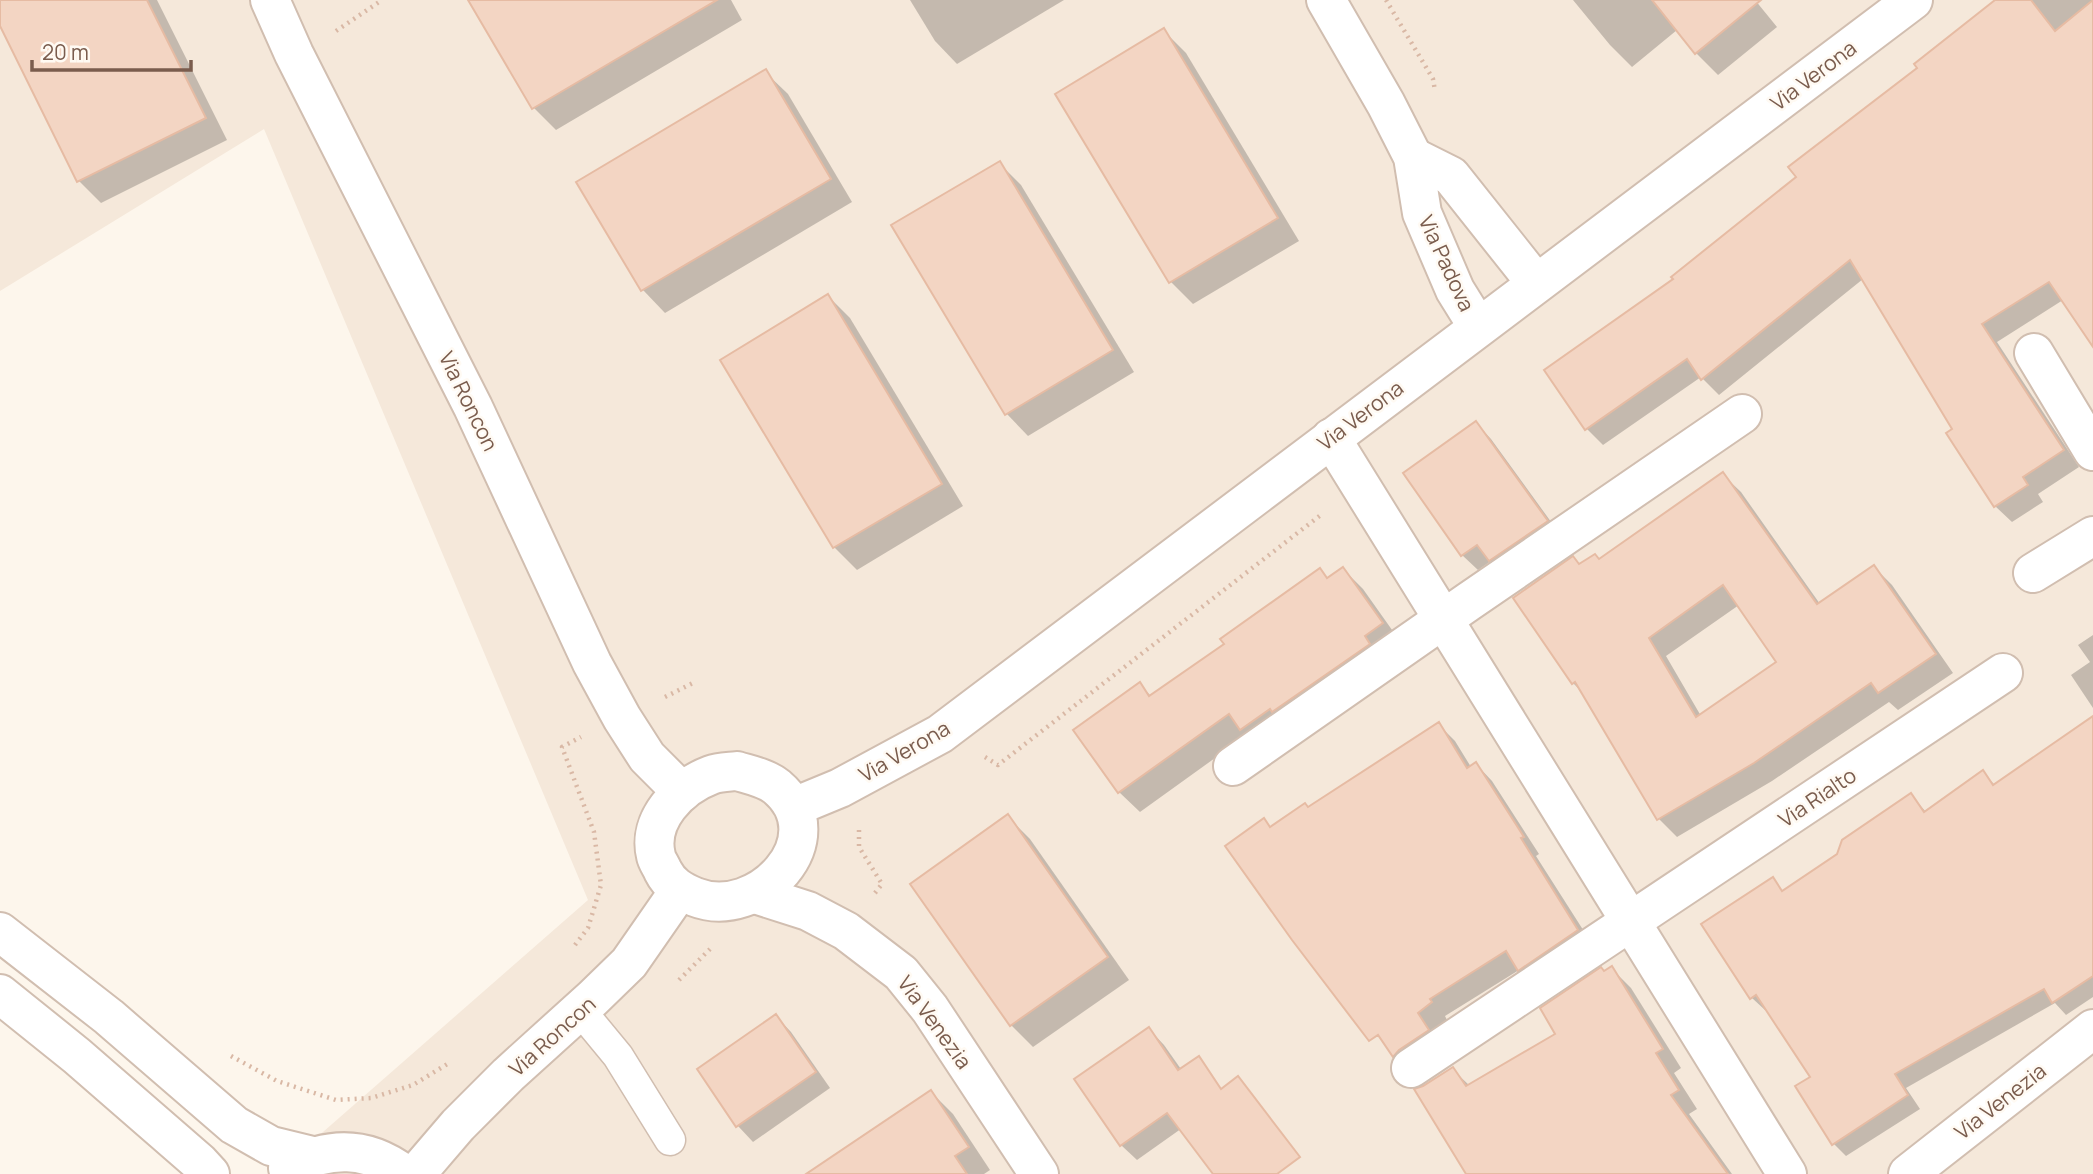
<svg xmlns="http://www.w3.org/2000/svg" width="2093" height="1174" viewBox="0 0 2093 1174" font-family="Manrope,sans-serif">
<rect width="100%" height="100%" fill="#fdf6ec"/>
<!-- residential -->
<path fill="#f5e8da" d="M0,0h2093v1174h-1818l313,-274 -324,-771 -264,162z"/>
<!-- shadow -->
<g fill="#0003" fill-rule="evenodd">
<path d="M0,0h157l70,140 -126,63 -22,-22 -79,-159z"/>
<path d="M470,0h261l11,20 -186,110 -22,-22z"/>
<path d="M910,0h154l-107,64 -22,-23z"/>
<path d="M1573,0h182l22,27 -59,48 -22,-22 -19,-23 -45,37 -22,-22z"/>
<path d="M1998,0h95v344l-30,-44 -66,42 82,125 -41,27 5,8 -31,20 -17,-16 -40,-76 -92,-151 -144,116 -18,-18 -98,68 -16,-16 88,-150 123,-102 121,-109z"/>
<path d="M1164,31l22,22 113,188 -106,63 -22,-22z"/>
<path d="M765,72l23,22 64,108 -187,111 -22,-23 -64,-108z"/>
<path d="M999,163l22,22 113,187 -106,64 -22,-23z"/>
<path d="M828,296l22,22 113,188 -106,64 -23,-23 -112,-187z"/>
<path d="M1476,423l15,16 71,98 -57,39 -14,-15 -13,9 -16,-15z"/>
<path d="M1722,474l19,18 79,112 54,-37 18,18 61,88 -55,37 -9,-8 -117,79 -95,56 -18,-18 -75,-125 -11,-11 -57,-85 64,-32 19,-5zM1739,605l40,57 -78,54 -35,-60z"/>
<path d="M1343,569l20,20 39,55 -155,91 -107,77 -21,-20 -44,-62 65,-45 12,12 74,-53 94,-74 8,9z"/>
<path d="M2093,635v73l-22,-33 19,-13 -12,-17z"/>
<path d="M2093,718v279l-27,18 -11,-12 -149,85 14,21 -74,47 -13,-13 -21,-66 -45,-68 -2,1 -13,-12 20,-118 12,12 54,-37 73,-60 15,17 56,-40 14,14z"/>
<path d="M1438,724l17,17 16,26 5,-3 16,17 47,73 -3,2 58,91 -59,39 -16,-16 -74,46 2,4 -42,31 -16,-17 -125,-213 8,7 37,-19z"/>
<path d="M1008,817l22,22 99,141 -96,67 -22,-22z"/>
<path d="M1612,969l19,19 50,80 -7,5 23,36 -8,5 43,60h-264l-16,-105 18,17 88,-52 47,-61z"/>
<path d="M776,1016l15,16 39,56 -77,54 -15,-16 -39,-56z"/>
<path d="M1149,1029l15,16 45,64 -72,51 -16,-15z"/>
<path d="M931,1092l22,22 37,56 -6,4h-122z"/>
</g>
<!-- building -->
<g fill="#f3d5c3" stroke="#e6bba3" stroke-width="2" fill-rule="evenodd">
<path d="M0,0h147l59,118 -129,64 -77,-156z"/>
<path d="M468,0h249l-185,109z"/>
<path d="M1652,0h109l-66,54z"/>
<path d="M1995,0h36l24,31 38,-31v347l-44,-65 -67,42 82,126 -41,27 5,8 -34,22 -48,-74 6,-4 -102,-169 -149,120 -14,-21 -102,71 -41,-60 129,-91 -2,-2 125,-100 -8,-10 129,-99 -3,-4z"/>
<path d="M1164,28l114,190 -109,65 -114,-189z"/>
<path d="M766,69l65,110 -190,112 -65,-109z"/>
<path d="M1000,161l113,189 -108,65 -114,-190z"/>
<path d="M828,294l114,190 -109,64 -113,-188z"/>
<path d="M1476,421l72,100 -59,40 -12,-16 -16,11 -58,-83z"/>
<path d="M1723,472l94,132 57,-39 62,89 -58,39 -7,-10 -117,80 -97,57 -82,-138 -3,2 -59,-86 60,-42 6,8 16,-10 4,5zM1723,585l53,77 -80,55 -47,-79z"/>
<path d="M1343,567l40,56 -18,13 5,8 -98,68 -2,-3 -30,21 -11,-16 -111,79 -45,-63 67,-48 9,14 75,-52 -4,-5 100,-71 7,10z"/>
<path d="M2093,716v260l-41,27 -8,-14 -149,85 13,21 -76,50 -37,-59 15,-9 -54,-82 -6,4 -49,-75 72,-47 9,14 55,-37 5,-14 69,-47 13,19 59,-42 10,15z"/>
<path d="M1439,722l28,46 9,-6 48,75 -3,1 57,92 -60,41 -12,-20 -76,48 2,3 -14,11 11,17 -30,20 -6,7 -15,-22 -9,6 -77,-101 -67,-94 39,-28 6,9 35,-24 3,4z"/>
<path d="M1008,814l100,143 -98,69 -100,-142z"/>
<path d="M1612,966l51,83 -7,4 23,37 -8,5 57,79h-262l-52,-85 9,-3 30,-19 13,19 89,-52 -15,-26 61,-41 3,4z"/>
<path d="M776,1014l40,58 -80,55 -39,-58z"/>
<path d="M1149,1027l29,43 21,-14 22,33 17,-13 62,81 -23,17h-64l-46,-61 -47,33 -46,-67z"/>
<path d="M931,1090l38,57 -14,9 12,18h-161z"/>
</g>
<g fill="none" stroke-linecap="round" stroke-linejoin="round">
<defs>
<path id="service" d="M580,1010l38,46 52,84"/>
<g id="minor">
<path d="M270,0l24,54 179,353 119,256 30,55 25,39 35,35"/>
<path d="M1326,0l60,104 27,53 9,56 33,77 23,37"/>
<path d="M1413,157l38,19 85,107"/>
<path d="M2034,353l59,98"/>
<path d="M1331,438l456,736"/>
<path d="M2033,573l60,-37"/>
<path d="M1233,766l235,-164 274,-188"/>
<path d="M737,771c13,4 29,7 40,16 60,51 -19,135 -82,110 -14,-6 -25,-12 -32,-26 -2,-5 -6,-10 -7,-15 -9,-36 23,-69 55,-81 8,-3 18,-3 26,-4z"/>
<path d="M794,807l46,-19 100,-54 973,-734"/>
<path d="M755,894l53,17 38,20 55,42 29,36 109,165"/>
<path d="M0,932l109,85 125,108 37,21 41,10"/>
<path d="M0,994l77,62 122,106 11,12"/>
<path d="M1411,1068l592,-395"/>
<path d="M288,1168c41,-22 79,-22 116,6"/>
<path d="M416,1174l42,-49 50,-50 85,-77 36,-35 50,-72"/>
<path d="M1908,1174l185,-145"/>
</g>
</defs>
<!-- service casing -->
<use href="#service" stroke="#d1beb0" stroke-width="33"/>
<!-- minor casing -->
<use href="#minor" stroke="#d1beb0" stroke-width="42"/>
<!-- path -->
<g stroke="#d9b8a5" stroke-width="4.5" stroke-dasharray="2 5" stroke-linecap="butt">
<path d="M1386,0l47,79 2,12"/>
<path d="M336,31l46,-31"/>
<path d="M665,697l28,-14"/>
<path d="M985,757l13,8 324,-251"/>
<path d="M859,830v17l23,37 -7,9"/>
<path d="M575,945l13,-17 13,-43 -7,-53 -32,-85 19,-10"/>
<path d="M679,980l31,-31"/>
<path d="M231,1056l46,25 59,19 35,-2 42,-13 36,-22"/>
</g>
<!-- service -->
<use href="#service" stroke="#fff" stroke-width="30"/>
<!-- minor -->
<use href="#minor" stroke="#fff" stroke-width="38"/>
</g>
<g text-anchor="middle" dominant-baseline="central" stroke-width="5" stroke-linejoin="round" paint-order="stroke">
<!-- street labels -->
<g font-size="21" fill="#7a5c4d" stroke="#fffaf3">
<text transform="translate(1813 75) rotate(-37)">Via Verona</text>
<text transform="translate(1447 263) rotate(65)">Via Padova</text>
<text transform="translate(469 401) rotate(64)">Via Roncon</text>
<text transform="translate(1360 415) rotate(-37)">Via Verona</text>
<text transform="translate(904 751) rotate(-30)">Via Verona</text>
<text transform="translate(1817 797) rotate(-34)">Via Rialto</text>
<text transform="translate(935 1022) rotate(54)">Via Venezia</text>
<text transform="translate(552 1036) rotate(-42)">Via Roncon</text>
<text transform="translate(2000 1101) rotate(-38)">Via Venezia</text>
</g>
</g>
<!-- scale -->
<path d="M32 60v10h159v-10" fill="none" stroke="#7a5c4d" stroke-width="3.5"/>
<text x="42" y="60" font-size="21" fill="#7a5c4d" stroke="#fffaf3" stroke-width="5" paint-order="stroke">20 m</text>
</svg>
